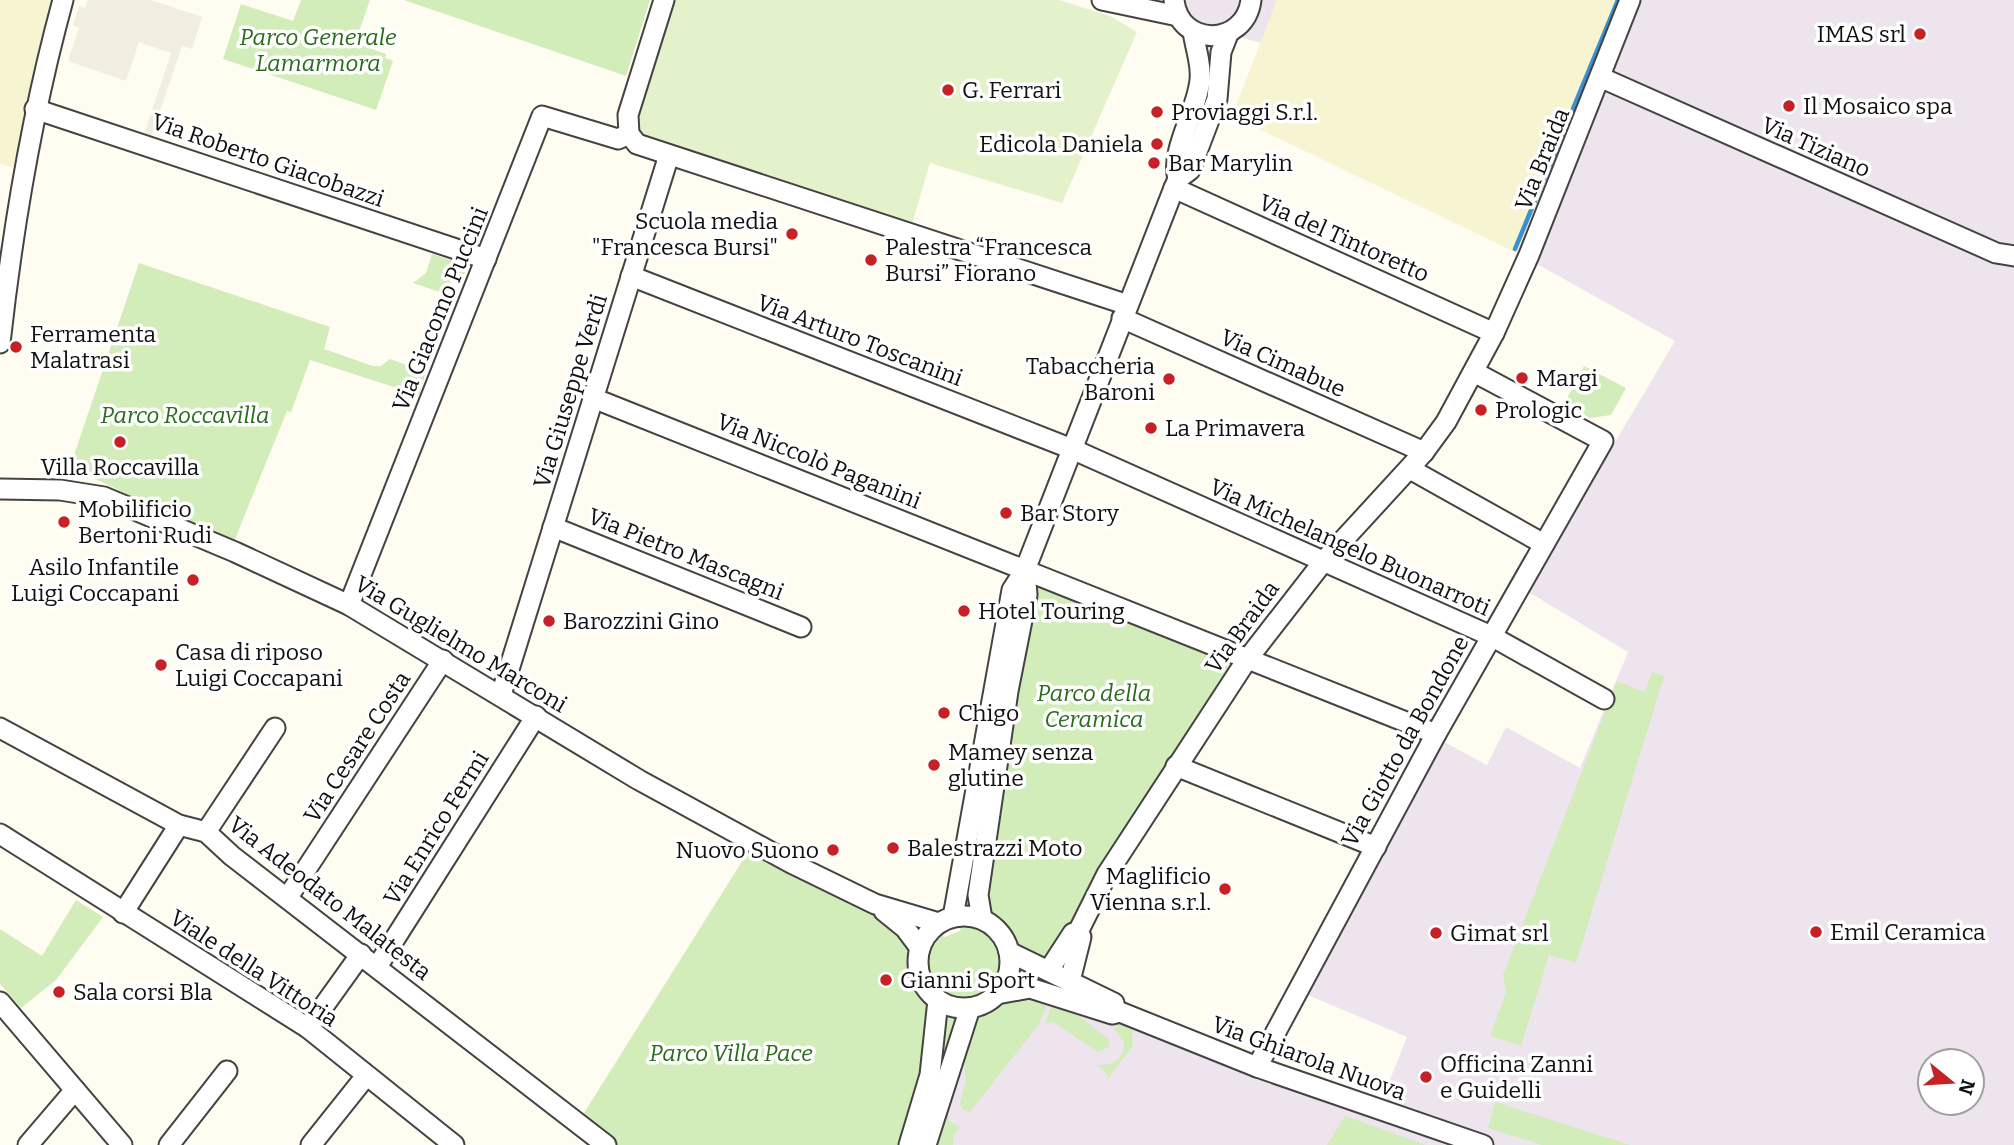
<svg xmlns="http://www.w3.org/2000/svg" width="2014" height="1145" viewBox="0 0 2014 1145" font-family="Bitter,serif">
<rect width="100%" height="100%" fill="#fffdf2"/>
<!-- industrial -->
<g fill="#ede4ee" fill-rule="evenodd">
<path d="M1108,0h169l-16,43z"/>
<path d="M1620,0h394v1145h-1097l29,-99 50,-66 52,6 333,116 26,-65 -111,-47 137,-254 54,29 19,-38 74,41 48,-116 -101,-61 148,-250 -156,-87zM1930,1061h42v42h-42z"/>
</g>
<!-- farmland -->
<g fill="#f7f4d1">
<path d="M0,0h65l-45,169 -20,-5z"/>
<path d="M1277,0h343l-101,254 -287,-138z"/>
</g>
<!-- green -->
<g fill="#d2ecba">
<path d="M301,0h69l-15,43 31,11 -1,4 8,3 -17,49 -153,-51 18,-55 52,17z"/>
<path d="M404,0h246l-24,76z"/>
<path d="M432,254l31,10 3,4 -4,15 -11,-3 -5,14 -33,-11 13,-10z"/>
<path d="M139,263l191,64 -6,22 49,17h8l9,-7 36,13 -7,23 -109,-35 -19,52 -4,-1 -54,133 -163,-77z"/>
<path d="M1584,366l42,22 -15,27 -21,3 -26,-14z"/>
<path d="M1026,573l221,88 -199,325 -53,-6 -49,66 -29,99h-306l-32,-24 172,-274 194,90 15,-6z"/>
<path d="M1652,672l12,4 -88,287 -27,-8 -28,91 -31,-10 16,-43 -3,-18 114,-294 27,11z"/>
<path d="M76,900l27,17 -47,63 -35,28 -21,-24v-55l42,27z"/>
<path d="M1018,995l30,7 -9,22 -69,88 -8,-3 -2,-5 6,-25 -3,-21 14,-41z"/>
<path d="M1053,1003l16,5 40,32v7l-11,5 -45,-30 -8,1z"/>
<path d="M1118,1024l14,5 1,17 -27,35 2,-7 -13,-9c16,1 29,-4 29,-22l-10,-15z"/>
<path d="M1495,1102l132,42 3,1h-88l-54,-17z"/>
<path d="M947,1109l2,12 11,6 -7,10v8h-17z"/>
<path d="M1345,1116l81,29h-99z"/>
</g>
<!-- pitch -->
<path fill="#e4f2cc" d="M667,0h392l51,16 27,16 -75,171 -132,-40 -18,61 -282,-87z"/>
<!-- plaza -->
<path fill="#f1ede0" d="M88,0h63l51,17 -10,32 -10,-3 -31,91 -7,-2 27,-82 -32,-11 -13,39 -58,-20 11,-33 -6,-3 6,-19 6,2z"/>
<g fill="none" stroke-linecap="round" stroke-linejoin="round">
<!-- stream -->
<path stroke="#3991d3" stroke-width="4.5" d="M1515,249l103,-249"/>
<defs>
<g id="minor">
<path d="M664,0l-36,115 1,19 8,10 491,161"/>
<path d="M1102,0l76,16"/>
<path d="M1174,0c5,48 71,47 77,0"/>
<path d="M1602,78l394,175 18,3"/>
<path d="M35,109l451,150"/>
<path d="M1178,179c-8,-29 19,-67 22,-99 2,-15 -5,-33 -7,-49"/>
<path d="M1174,188l320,145"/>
<path d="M631,276l441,173 419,187 113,63"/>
<path d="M1122,318l302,134"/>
<path d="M0,343c13,-117 32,-230 63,-343"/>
<path d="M593,398l843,336"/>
<path d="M1410,469l134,75"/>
<path d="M0,489l60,1 44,7 131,55 114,53 290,175 152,83 84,41 64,19"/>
<path d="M553,527l248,100"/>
<path d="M349,605l193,-489 76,23 11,-5"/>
<path d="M501,695l168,-540"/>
<path d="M0,728l179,97 27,7 26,24 374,289"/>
<path d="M1176,766l200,81"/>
<path d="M206,832l69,-104"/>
<path d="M0,834l308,194 146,117"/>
<path d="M288,897l155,-237"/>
<path d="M884,911l21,17 15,20"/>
<path d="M123,913l56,-88"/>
<circle cx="964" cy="962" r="46"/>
<path d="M953,917l59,-327 13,-20 149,-382 4,-9 12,-9 27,-71 4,-47 7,-18"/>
<path d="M982,919l-4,-24 30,-204 19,-96 -2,-25"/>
<path d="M1009,952l105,51"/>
<path d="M377,967l159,-251"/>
<path d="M1049,970l24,-37 5,-1 29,-58 139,-213 77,-99 101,-110 22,-30 48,-89 35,-78 101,-255"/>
<path d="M1070,981l11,-44 -3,-5"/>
<path d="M997,994l33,-6 82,26 8,-2 137,55 226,78"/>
<path d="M0,1002l122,143"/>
<path d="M308,1028l53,-74"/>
<path d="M1257,1067l179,-333 167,-293 -129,-69"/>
<path d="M28,1145l47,-55"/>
<path d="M169,1145l58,-74"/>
<path d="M311,1145l55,-69"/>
<path d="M909,1145l21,-70 8,-75"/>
<path d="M926,1145l44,-137"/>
</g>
</defs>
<!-- minor casing -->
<use href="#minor" stroke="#434343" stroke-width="23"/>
<!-- minor -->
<use href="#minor" stroke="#fff" stroke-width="19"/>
</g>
<!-- markers -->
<g fill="#c62124" stroke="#fff" stroke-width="2.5">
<circle cx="1920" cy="34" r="7"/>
<circle cx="948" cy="90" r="7"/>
<circle cx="1789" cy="106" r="7"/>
<circle cx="1157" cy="112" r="7"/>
<circle cx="1157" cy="144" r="7"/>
<circle cx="1154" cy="163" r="7"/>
<circle cx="792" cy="234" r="7"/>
<circle cx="871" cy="260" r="7"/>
<circle cx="16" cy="347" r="7"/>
<circle cx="1522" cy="378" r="7"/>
<circle cx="1169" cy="379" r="7"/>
<circle cx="1481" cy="410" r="7"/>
<circle cx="1151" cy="428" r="7"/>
<circle cx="120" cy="442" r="7"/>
<circle cx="1006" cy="513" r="7"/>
<circle cx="64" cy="522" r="7"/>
<circle cx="193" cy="580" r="7"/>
<circle cx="964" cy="611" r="7"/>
<circle cx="549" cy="621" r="7"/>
<circle cx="161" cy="665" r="7"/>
<circle cx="944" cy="713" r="7"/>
<circle cx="934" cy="765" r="7"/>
<circle cx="893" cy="848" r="7"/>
<circle cx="833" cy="850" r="7"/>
<circle cx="1225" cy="889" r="7"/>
<circle cx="1816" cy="932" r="7"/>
<circle cx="1436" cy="933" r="7"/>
<circle cx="886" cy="980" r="7"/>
<circle cx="59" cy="992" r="7"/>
<circle cx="1426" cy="1077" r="7"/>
</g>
<g text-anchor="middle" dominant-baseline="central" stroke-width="7" stroke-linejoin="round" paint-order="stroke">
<!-- poi labels -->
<g font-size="23" fill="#101010" stroke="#fff" text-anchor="start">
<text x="1906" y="34" text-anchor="end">IMAS srl</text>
<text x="962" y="90">G. Ferrari</text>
<text x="1803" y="106">Il Mosaico spa</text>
<text x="1171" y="112">Proviaggi S.r.l.</text>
<text x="1143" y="144" text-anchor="end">Edicola Daniela</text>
<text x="1168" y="163">Bar Marylin</text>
<text x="778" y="221" text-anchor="end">Scuola media<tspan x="778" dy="26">"Francesca Bursi"</tspan></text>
<text x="885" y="247">Palestra “Francesca<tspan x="885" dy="26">Bursi” Fiorano</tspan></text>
<text x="30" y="334">Ferramenta<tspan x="30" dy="26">Malatrasi</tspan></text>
<text x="1155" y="366" text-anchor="end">Tabaccheria<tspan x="1155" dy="26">Baroni</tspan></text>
<text x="1536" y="378">Margi</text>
<text x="1495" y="410">Prologic</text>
<text x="1165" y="428">La Primavera</text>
<text x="120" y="467" text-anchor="middle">Villa Roccavilla</text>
<text x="78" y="509">Mobilificio<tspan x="78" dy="26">Bertoni Rudi</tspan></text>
<text x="1020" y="513">Bar Story</text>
<text x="179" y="567" text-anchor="end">Asilo Infantile<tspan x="179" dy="26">Luigi Coccapani</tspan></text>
<text x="978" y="611">Hotel Touring</text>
<text x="563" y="621">Barozzini Gino</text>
<text x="175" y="652">Casa di riposo<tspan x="175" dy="26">Luigi Coccapani</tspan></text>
<text x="958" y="713">Chigo</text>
<text x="948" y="752">Mamey senza<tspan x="948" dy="26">glutine</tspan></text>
<text x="907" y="848">Balestrazzi Moto</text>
<text x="819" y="850" text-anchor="end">Nuovo Suono</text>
<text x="1211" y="876" text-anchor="end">Maglificio<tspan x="1211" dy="26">Vienna s.r.l.</tspan></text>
<text x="1830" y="932">Emil Ceramica</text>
<text x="1450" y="933">Gimat srl</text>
<text x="900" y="980">Gianni Sport</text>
<text x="73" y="992">Sala corsi Bla</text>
<text x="1440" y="1064">Officina Zanni<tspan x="1440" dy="26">e Guidelli</tspan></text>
</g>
<!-- park labels -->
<g font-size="23" font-style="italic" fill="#2a6b1c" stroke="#fff">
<text x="318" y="37">Parco Generale<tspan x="318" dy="26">Lamarmora</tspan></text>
<text x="185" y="415">Parco Roccavilla</text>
<text x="1094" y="693">Parco della<tspan x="1094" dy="26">Ceramica</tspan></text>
<text x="731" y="1053">Parco Villa Pace</text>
</g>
<!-- street labels -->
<g font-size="23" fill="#101010" stroke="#fff">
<text transform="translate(1816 147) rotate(24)">Via Tiziano</text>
<text transform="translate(1542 159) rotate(-68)">Via Braida</text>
<text transform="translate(268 160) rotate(19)">Via Roberto Giacobazzi</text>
<text transform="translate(1344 238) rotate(24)">Via del Tintoretto</text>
<text transform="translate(440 309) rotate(-68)">Via Giacomo Puccini</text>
<text transform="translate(860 340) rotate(21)">Via Arturo Toscanini</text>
<text transform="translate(1283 363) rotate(24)">Via Cimabue</text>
<text transform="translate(570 391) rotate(-73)">Via Giuseppe Verdi</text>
<text transform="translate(819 461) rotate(22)">Via Niccolò Paganini</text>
<text transform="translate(1350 547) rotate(24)">Via Michelangelo Buonarroti</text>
<text transform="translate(686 554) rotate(22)">Via Pietro Mascagni</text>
<text transform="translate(1242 627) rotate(-54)">Via Braida</text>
<text transform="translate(461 644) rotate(31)">Via Guglielmo Marconi</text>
<text transform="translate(1405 741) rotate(-61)">Via Giotto da Bondone</text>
<text transform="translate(357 747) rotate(-57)">Via Cesare Costa</text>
<text transform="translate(436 828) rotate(-58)">Via Enrico Fermi</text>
<text transform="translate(330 898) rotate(38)">Via Adeodato Malatesta</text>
<text transform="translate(254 968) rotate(33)">Viale della Vittoria</text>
<text transform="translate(1309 1058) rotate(20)">Via Ghiarola Nuova</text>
</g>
</g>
<!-- north arrow -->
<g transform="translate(1951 1082) rotate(108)"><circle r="33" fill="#ffffff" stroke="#9f9f9f" stroke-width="2"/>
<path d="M0-5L12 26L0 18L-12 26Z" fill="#c62124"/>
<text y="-10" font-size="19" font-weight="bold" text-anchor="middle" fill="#101010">N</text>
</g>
</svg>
